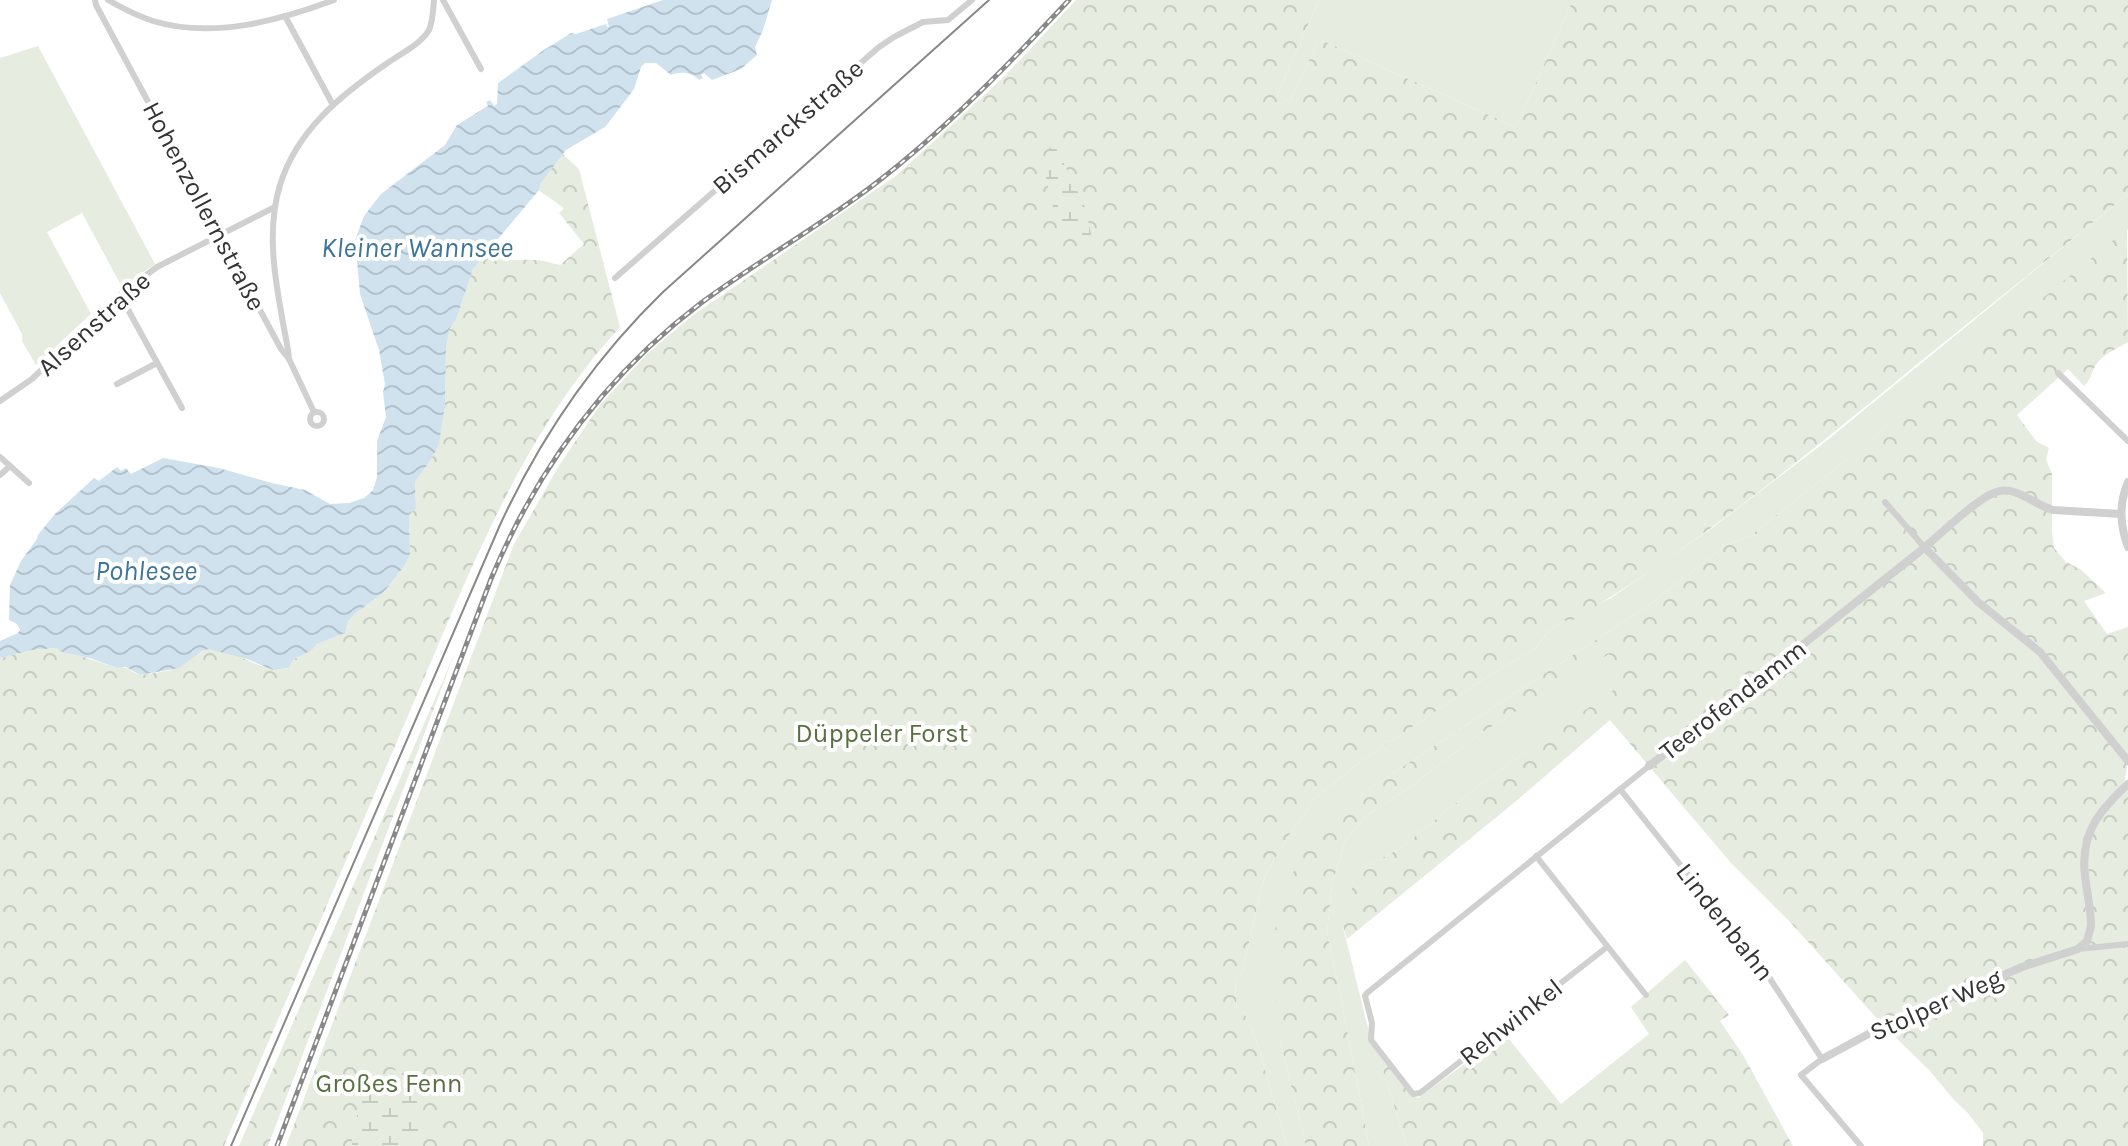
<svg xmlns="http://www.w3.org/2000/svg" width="2128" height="1146" viewBox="0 0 2128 1146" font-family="Karla,sans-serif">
<defs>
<pattern id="forest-crowns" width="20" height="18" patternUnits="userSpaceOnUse" patternTransform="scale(2)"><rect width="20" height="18" fill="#e6ecdf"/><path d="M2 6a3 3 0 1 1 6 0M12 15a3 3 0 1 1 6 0" fill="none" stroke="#c6cbc0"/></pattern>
<pattern id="wetland-marsh" width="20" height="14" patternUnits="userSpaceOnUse" patternTransform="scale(2)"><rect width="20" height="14" fill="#e6ecdf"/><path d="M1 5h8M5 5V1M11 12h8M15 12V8" fill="none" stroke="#c6cbc0"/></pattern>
<pattern id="water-waves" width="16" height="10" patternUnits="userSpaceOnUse" patternTransform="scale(2)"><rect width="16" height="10" fill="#cfe2ee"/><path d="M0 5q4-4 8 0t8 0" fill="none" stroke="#b2c2cd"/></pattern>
</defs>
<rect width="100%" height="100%" fill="#fff"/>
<!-- grass -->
<g fill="#e6ecdf">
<path d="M1319,0h254l-57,127 -197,-88 -29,63 -13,-7z"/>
<path d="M38,46l117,218 -33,23 -40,-74 -35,19 44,82 -55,51 -14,-24v-7l-22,-41v-235z"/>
<path d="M2128,194v35l-293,240 -85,67 -24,9 -77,60 -277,182 -40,33 -54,127 5,39 -3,55 26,105h-19l-31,-107 -13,-28 -6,4 -2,-35 7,-6 19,-85 6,-17 20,-34 28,-40 45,-36 130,-87 46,-27 12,-16 17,-12 46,-22 101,-70 113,-86z"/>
<path d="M1609,653l17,29 -120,84 -59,44 -46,38 -38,20 -20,59 28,113 18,21 -6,10 24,75h-38l-30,-159 -12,-54 5,-48 13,-44 21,-25 44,-29 71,-54z"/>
</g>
<!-- forest -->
<g fill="url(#forest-crowns)">
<path d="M1076,0h243l-42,95 13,7 29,-63 197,88 57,-127h555v194c-72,59 -145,117 -218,176 -110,90 -219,181 -342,253l-3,-3 -17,12 -12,16 -46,27 -130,87 -45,36 -28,40 -20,34 -6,17 -19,85 -7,6 2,34 6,-3 13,28 31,107h-1001l228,-602 46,-80 40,-59 47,-51 45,-38 205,-141 108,-99z"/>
<path d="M554,146l25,23 41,158c-102,111 -154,255 -213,391 -61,143 -122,285 -183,428h-224v-488l32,-8 25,-2 60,20c13,-2 12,4 23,7 4,0 27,-4 31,-5 11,-4 30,-21 39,-21 28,0 51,26 79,19l5,-9 18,-9 5,-6 28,-11 3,-12 8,-8 28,-21 21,-27 5,-11 -1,-39 7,-7 -1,-26 17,-24 13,-54 1,-55 4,-21 6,-8 17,-51 17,-20c15,15 25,10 44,11 9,0 17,3 26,5l24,-21 -25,-31 5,-5 -43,-30z"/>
<path d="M2127,229l1,113c-10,6 -22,11 -30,20 -7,8 -6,17 -14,24l-16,-17 -51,46 19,26 13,7 -3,11 6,15v59l2,15 12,14 14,7 26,24 -22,8 23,33 21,-7v134l-2,2 1,4 -3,17 4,4v358h-145v-13l-16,-21 -12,-11 -26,-31 -48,-47 -90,-100 -60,-60 -121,-143 -95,82 -168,137 -4,-13 5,-30 15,-28 38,-20 46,-38 59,-44 119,-84 -16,-28 -128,79 -71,54 -44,29 -21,25 -13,44 -5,48 12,54 30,159h-63l-26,-105 -4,-50 6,-5 -4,-38 -4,3c0,-50 23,-98 59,-132 12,-11 26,-21 39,-32l277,-182 77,-60 24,-9 85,-67z"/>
<path d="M455,653l-187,493h-29z"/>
<path d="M1685,960l44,55 -9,6 23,34 50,91h-386l-24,-75 6,-10 22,34 7,3 87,-64 56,70 88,-70 -18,-27z"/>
</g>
<!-- wetland -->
<g fill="url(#wetland-marsh)">
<path d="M1055,146l29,58 9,38 -34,-11 -14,-57 4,-26z"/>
<path d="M391,1069l25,8 3,69h-67v-14l12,-40z"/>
</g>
<!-- water -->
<path fill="url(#water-waves)" d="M663,0h109l-9,30 -8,17 2,8 -16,14 -29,11 -8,-7 -3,2 2,3 -4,2c-7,-8 -18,-9 -28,-5l-15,-12h-11l-4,4 -7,22 -25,33 -4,5 -39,23 -26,34 -1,6 -66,79 -17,51 -6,8 -4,21 -1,55 -6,40 -7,14 -17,24 1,26 -7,7 1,39 -5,11 -21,27 -28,21 -8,8 -3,12 -28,11 -5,6 -18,9 -5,9 -16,2 -26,-11 -38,-10 -7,2 -23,17 -39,7 -14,-8 -9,1 -27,-10 -28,-6 -5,-4 -25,2 -32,8v-17l18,-8 2,-3 -3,-6 -8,-4 1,-35 11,-24 16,-22 1,-4 17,-21 39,-36 5,3 18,-14 4,4 5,-3 5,6 32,-16 56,10 53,15 33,7 25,14 19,-1 15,-5 9,-8 4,-13v-36l9,-24 -3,-25 2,-8 -6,-34 -19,-56 -5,-54 9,-24 17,-22 64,-49 12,-20 31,-19 -2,-4 4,-2 4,6 3,-2 1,-21 46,-33 27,-17 5,1 30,-10 1,3h2l-2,-8z"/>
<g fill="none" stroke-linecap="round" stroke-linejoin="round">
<!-- minor -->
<g stroke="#d0d0d0" stroke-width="6">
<path d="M95,0l1,5 185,344 8,10 25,53"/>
<path d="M108,0c14,8 29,16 45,21 59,18 125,0 181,-21"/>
<path d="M443,0l38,69"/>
<path d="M285,16l48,89"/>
<path d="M615,278l264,-231 15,-10 29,-15 25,-2 24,-20"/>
<path d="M120,295l62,113"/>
<path d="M289,359c-1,-14 -5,-28 -7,-42 -8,-43 -15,-90 -2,-132 17,-55 61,-90 106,-121 14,-10 34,-19 43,-34 4,-9 4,-20 5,-30"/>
<path d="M2058,373l70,68"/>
<path d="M117,384l40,-21"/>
<path d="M0,401l32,-22 88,-84 37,-28 118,-60"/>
<circle cx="317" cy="419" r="7"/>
<path d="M0,457l29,26"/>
<path d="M0,475l10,-9"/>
<path d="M1885,502l40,46"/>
<path d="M1620,789l145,182 57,88 -21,16 60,71"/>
<path d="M1536,856l110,139"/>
<path d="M1607,947l-187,146 -7,1 -42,-54 1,-17 -7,-27 2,-3 282,-227"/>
<path d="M2078,949l50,-5"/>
</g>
<!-- tertiary -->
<g stroke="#d0d0d0" stroke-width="8">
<path d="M2128,482c-9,21 -8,44 0,65"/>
<path d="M1925,548l53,54 62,50 88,109"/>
<path d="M1649,766c89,-69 177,-140 265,-210 21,-16 60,-56 82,-64 20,-7 38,13 57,18l68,4"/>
<path d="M1822,1059l52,-28 148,-64 56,-18 9,-8 4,-15c0,-17 -4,-33 -6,-50 -5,-43 14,-65 43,-92"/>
</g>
<!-- tram -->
<path stroke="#888" stroke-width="2" d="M231,1146l269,-621c40,-87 93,-165 163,-233l326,-292"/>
<defs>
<path id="rail" d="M277,1146l214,-567c46,-110 115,-204 210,-276 57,-42 119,-77 175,-120 70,-54 133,-119 193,-183"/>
</defs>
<!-- rail casing -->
<use href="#rail" stroke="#888" stroke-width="5"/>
<!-- rail -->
<use href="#rail" stroke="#fff" stroke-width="2" stroke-dasharray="6" stroke-linecap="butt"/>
</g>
<g text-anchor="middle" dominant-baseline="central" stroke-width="8" stroke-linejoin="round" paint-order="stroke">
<!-- street labels -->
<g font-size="26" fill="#333" stroke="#fff">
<text transform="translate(788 127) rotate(-41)">Bismarckstraße</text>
<text transform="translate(204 206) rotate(62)">Hohenzollernstraße</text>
<text transform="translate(94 324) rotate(-42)">Alsenstraße</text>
<text transform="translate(1733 700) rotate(-38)">Teerofendamm</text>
<text transform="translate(1725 922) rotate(52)">Lindenbahn</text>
<text transform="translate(1936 1005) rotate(-24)">Stolper Weg</text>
<text transform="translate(1511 1022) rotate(-38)">Rehwinkel</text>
</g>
<!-- park labels -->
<g font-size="26" fill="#56703f" stroke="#fff">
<text x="882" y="733">Düppeler Forst</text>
<text x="389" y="1083">Großes Fenn</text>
</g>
<!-- water labels -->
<g font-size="28" font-style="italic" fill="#3f7597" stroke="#fff">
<text x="417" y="247">Kleiner Wannsee</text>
<text x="146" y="570">Pohlesee</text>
</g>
</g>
</svg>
